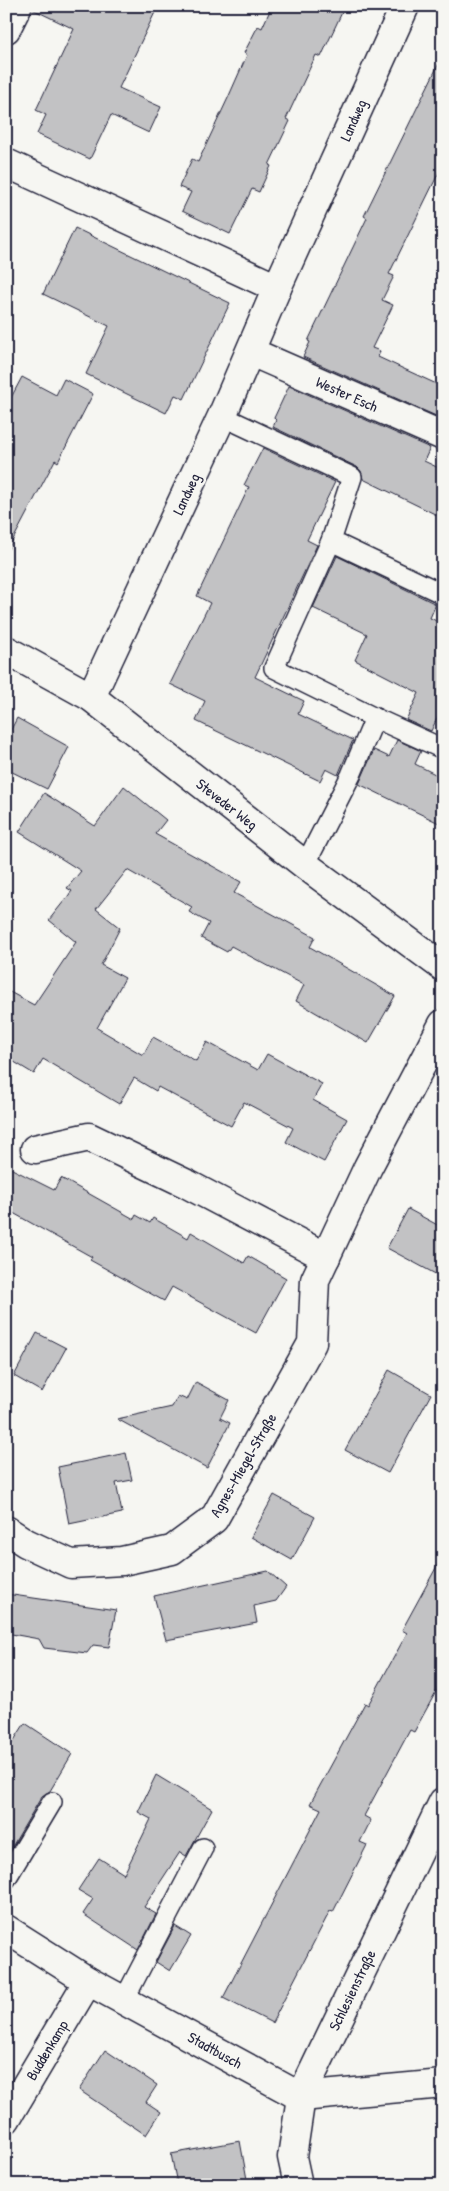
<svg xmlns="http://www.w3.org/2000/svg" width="449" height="2191" viewBox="0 0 449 2191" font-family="'Patrick Hand',sans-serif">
<rect width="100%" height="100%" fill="#f6f6f2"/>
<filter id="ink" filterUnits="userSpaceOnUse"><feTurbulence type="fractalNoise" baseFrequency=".02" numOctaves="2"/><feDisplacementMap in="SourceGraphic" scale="10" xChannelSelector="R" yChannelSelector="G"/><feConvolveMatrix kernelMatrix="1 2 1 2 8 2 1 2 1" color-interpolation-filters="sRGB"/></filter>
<g filter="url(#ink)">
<!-- building -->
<g fill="#c2c2c4" stroke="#22223b">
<path d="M33,6h125l-39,82 42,19 -12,26 -38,-18 -21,44 -53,-25 9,-19 -10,-5 38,-81 -42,-20z"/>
<path d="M272,6h73l-24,51 -5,-2 -30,64 4,2 -21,44 2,1 -12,26 -7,-3 -22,45 -48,-23 9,-19 -12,-5 13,-28 6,3 30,-64 19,-43 -3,-2 14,-27 4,2z"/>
<path d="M443,55v109l-54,110 5,2 -12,24 11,5 -21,43 8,3 -2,6 65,30v13l-7,16 -133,-59 7,-15 -2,-1 59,-123 -3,-2z"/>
<path d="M75,228l155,75 -46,96 -9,-4 -9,18 -80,-39 23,-48 -66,-32z"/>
<path d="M22,377l34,18 8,-16 29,15 -35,68 -3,-2 -49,93v-146z"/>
<path d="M289,386l141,62 -6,13 19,9v48l-80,-39 -2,-8 -4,-4 -84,-40 3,-7 -2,-2z"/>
<path d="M263,448l72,34 -28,58 10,5 -62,132 49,24 -6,13 55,26 -15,35 -12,-6 -6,12 -124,-60 9,-20 -35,-17 40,-81 -13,-7 52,-109 -5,-2z"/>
<path d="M337,556l99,48 -6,14 13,6v82l-12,25 -25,-11 13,-27 -64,-33 12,-26 -54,-26z"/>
<path d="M17,718l52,29 -22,42 -41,-20v-30z"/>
<path d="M397,740l24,11 -6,13 28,14v47l-84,-41 15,-34 15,7z"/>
<path d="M124,786l42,34 -11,14 86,48 -7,11 81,44 -5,10 85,49 -27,47 -72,-42 8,-16 -73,-39 -4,6 -26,-14 8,-15 -20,-11 3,-5 -65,-37 -31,39 24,19 -19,37 24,13 -28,50 46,27 10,-18 43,24 11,-19 51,28 9,-16 55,30 -9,16 34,19 -23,43 -38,-20 7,-14 -49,-26 -13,24 -73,-39 -2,4 -22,-13 -15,26 -76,-45 -9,15 -28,-17v-67l28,15 42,-63 -27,-22 23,-29 -5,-3 14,-17 -62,-39 25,-39 51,33z"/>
<path d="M6,1166l48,24 7,-12 73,41 2,-4 14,8 3,-5 35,20 3,-6 53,31 4,-7 38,22 -30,55 -84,-46 -8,14 -74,-41 2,-3 -86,-48z"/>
<path d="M408,1209l35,19v50l-56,-30z"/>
<path d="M37,1333l29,15 -24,44 -28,-16z"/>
<path d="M389,1370l42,24 -43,79 -43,-23z"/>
<path d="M196,1382l33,18 -9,18 10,5 -23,45 -90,-49 55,-12 6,-11 9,4z"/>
<path d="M126,1453l6,27 -16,3 6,30 -53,11 -11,-57z"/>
<path d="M274,1495l41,22 -23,43 -41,-23z"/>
<path d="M443,1555v124l-29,53 -4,-2 -46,86 7,4 -11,22 7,3 -34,67 -3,-1 -58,112 -49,-25 98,-189 -11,-5 55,-101 3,2 39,-72 -5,-3z"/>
<path d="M268,1571l18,16 -10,14 -22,5 3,17 -91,17 -12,-44z"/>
<path d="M6,1594l110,16 -7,37 -16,-2 -6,8 -43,-5 -5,-9 -33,-6z"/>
<path d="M25,1723l47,31 -22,37 -8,5 -36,61v-104z"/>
<path d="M156,1775l56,34 -26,47 -6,-4 -36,55 12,7 -18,36 -55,-36 10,-15 -15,-9 21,-32 25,16 27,-55 -13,-7z"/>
<path d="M175,1926l16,10 -21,35 -14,-9z"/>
<path d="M105,2050l52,35 -11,17 15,10 -15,23 -67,-45z"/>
<path d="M240,2141l8,44 -71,-1 -6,-30z"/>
</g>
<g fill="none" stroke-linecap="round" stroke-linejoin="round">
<defs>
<g id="lane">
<path d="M222,416l130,61 -21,64 -57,127 101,50 68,31"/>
<path d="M331,541l112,53"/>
<path d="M305,865l46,-90 24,-57"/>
<path d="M6,1879l46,-77"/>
<path d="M124,2000l79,-152"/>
</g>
<g id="street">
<path d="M6,29l11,-22 -2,-1"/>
<path d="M6,163l271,125"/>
<path d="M251,352l192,84"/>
<path d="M6,650l85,47 214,168 138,102"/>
<path d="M91,697l131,-281 55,-128 128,-282"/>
<path d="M35,1149l54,-12 98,47 139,73"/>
<path d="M6,1530l20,13 45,21 51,-3 50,-11 42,-31 98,-176 3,-63 53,-113 75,-143"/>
<path d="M6,1929l82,52 213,116 142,-13"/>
<path d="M6,2119l82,-138"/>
<path d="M298,2185l-6,-28 9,-60 142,-295"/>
</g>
</defs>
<!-- lane casing -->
<use href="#lane" stroke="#22223b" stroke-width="22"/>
<!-- street casing -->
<use href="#street" stroke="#22223b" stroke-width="31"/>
<!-- lane -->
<use href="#lane" stroke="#f6f6f2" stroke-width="19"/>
<!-- street -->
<use href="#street" stroke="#f6f6f2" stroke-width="28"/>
</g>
</g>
<g text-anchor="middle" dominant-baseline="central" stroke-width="5" stroke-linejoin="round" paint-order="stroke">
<!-- street labels -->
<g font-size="15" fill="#22223b" stroke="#f6f6f2">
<text transform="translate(353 120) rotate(-66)">Landweg</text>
<text transform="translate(347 394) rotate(24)">Wester Esch</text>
<text transform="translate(186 494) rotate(-65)">Landweg</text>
<text transform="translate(227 804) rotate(38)">Steveder Weg</text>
<text transform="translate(243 1465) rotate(-60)">Agnes-Miegel-Straße</text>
<text transform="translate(352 1990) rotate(-64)">Schlesienstraße</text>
<text transform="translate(47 2050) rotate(-59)">Buddenkamp</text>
<text transform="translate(215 2050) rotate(29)">Stadtbusch</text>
</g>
</g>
<!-- margin -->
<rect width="449" height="2191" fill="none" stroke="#f6f6f2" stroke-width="25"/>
<rect x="12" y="12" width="424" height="2166" fill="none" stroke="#22223b" stroke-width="2" filter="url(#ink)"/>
</svg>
